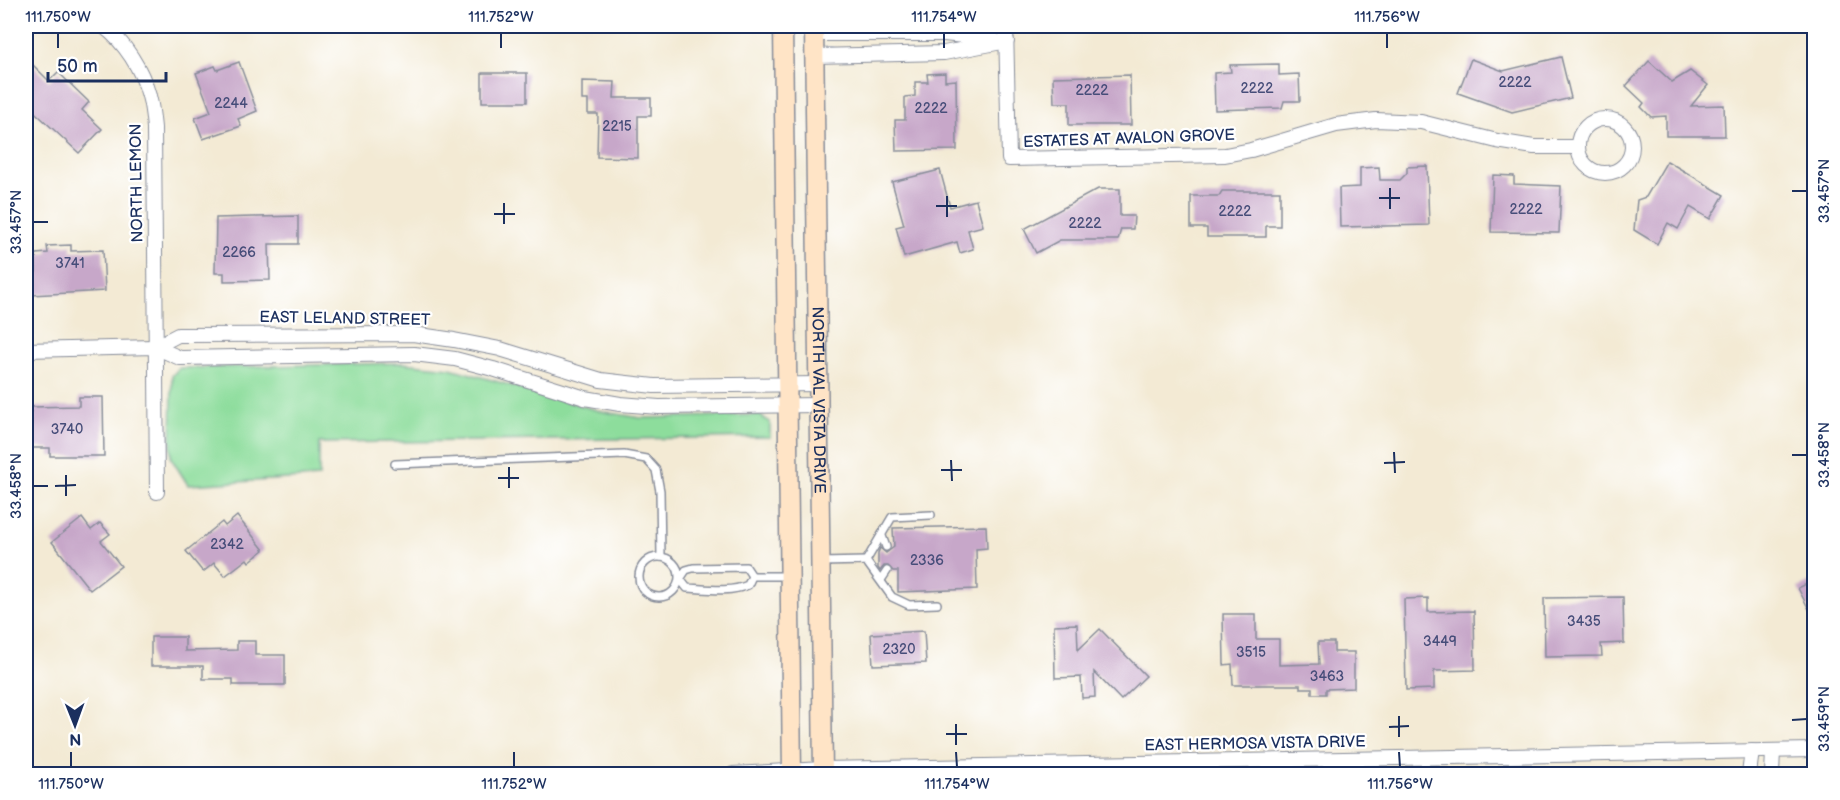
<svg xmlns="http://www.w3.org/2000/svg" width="1840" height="800" viewBox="0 0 1840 800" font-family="'Balsamiq Sans',sans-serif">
<rect width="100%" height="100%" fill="#fff"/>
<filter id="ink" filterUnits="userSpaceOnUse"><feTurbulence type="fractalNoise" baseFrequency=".0167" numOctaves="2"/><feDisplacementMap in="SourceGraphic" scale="12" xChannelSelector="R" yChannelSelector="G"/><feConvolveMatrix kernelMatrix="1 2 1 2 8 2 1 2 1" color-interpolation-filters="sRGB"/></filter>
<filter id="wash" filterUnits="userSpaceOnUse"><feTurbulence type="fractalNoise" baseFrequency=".008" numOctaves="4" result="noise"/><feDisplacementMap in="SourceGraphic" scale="24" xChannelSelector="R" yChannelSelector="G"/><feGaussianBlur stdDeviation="1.35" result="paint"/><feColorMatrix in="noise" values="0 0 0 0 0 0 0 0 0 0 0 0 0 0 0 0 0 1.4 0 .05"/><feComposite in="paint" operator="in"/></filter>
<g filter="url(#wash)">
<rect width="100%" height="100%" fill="#f3ead4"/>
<!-- green -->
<path fill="#8ddd9c" stroke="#54867d" stroke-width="1.5" d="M403,363l47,5 150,43 41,7 118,-3 11,7v15l-451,6v34l-131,8 -17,-27 1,-82 7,-8z"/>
<g id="blocks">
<!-- building -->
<g fill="#c7a7c9">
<path d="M1561,57l10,41 -59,14 -54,-19 13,-34 32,12z"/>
<path d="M1649,61l23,21 18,-11 18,14 -17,21 33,-1 1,31h-59v-20l-15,1 -10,-10 3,-4 -18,-17z"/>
<path d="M239,62l18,49 -19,8 3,7 -38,13 -8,-21 16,-6 -15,-39 19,-7 2,4z"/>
<path d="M32,64l17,17 9,-9 31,30 -7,8 20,19 -23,24 -53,-49v-32z"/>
<path d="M1279,64v11l20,-1 1,27h-16l-2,7 -67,2 -1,-37 17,-1 -1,-7z"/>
<rect x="482" y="73" width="45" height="29"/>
<path d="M945,73v8l11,-1 1,70 -61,1 -1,-31h10v-23l10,-1v-14h13l-1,-8z"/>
<path d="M1130,75l1,50h-62v-22h-15l-1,-26z"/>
<path d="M582,81l33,1 -1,16h37v18h-13v42l-41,-1 1,-43h-10v-14h-6z"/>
<path d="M1667,161l57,34 -14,24 -20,-12 -12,22 -10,-6 -11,21 -23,-14 3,-30 9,-3z"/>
<path d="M1427,166l2,59 -89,2 -1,-39 21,-1v-19l19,-1 1,13h20l7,-7v-6z"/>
<path d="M940,170l10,37 26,-7 7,26 -15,4 5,19 -13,4 -3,-11 -53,15 -8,-30 8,-2 -12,-43z"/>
<path d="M1493,175l21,1v8l47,2 -2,47 -68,-1z"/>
<path d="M1098,189h22v27h14l-1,13h-12l-3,11h-58l-24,13 -12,-24z"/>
<path d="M1222,191h58v35h-14v11h-59v-9h-16v-32h28z"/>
<path d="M298,216v28h-29l1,36 -46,1v-8h-9l1,-55z"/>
<path d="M71,245v6l32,-1 2,41 -74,4 -1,-23h6v-18l12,-1 -1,-7z"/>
<path d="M79,397h24l1,59h-54v-8h-18l-1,-41 48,-1z"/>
<path d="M237,516l27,34 -15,12 -2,-3 -22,17 -11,-13 -11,9 -17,-21 36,-29 3,4z"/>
<path d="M82,518l9,12 9,-7 10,11 -9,7 20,25 -31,24 -38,-48z"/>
<path d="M986,526l1,22 -11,1 1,40 -79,3v-21h-5l-5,-5h-4l-4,5 -2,-3v-15l2,-5 6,5 8,-6 -1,-19z"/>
<path d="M1815,580v41l-17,-33z"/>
<path d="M1623,597l1,46 -23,1 1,12 -57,1 -1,-59z"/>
<path d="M1428,598v14l46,-1 1,59 -41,1v18l-28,1 -2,-91z"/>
<path d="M1223,614h33v25h23v26l40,-1 -1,-22h16v10h20v36l-28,1v5h-14v-6h-12v-3h-67l-1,-21 -8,1z"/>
<path d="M1077,624l1,26 22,-21 46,47 -25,24 -27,-28 1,25 -13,1 -1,-21 -26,1 -1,-53z"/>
<path d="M924,631l2,32 -53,2 -2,-31z"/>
<path d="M151,637h34v14l52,-1v-9h18v14h30v30h-52v-6h-30v-13h-52z"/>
</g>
</g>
</g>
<g filter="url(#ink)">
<use href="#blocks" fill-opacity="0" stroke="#878c99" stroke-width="1.5"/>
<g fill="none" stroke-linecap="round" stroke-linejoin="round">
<defs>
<g id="lane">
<path d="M395,464l229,-9 22,4 10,11 4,21 1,66"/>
<path d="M882,536l4,11"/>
<circle cx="659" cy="577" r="20"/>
<path d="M866,561l26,-44 39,-2"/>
<path d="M821,562l45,-1 26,36 17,8 28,-1"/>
<path d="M746,567l6,9 -4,9c-19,8 -41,4 -61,3l-7,-9 6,-9 7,-2z"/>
<path d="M752,576h37"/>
<path d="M881,580l6,-9"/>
</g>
<g id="street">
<path d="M103,26c22,16 39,44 46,70 3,10 4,22 5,32l3,364"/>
<path d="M1006,26l3,133 216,-4 26,-5 85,-25 40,-5 45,2 76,19 37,6h43"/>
<path d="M814,34h130l49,5"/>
<path d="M815,56l129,-3 63,-12"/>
<circle cx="1605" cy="146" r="27"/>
<path d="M155,347l23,-12 235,-1 41,6 46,9 101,31 26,3 27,3 165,-2"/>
<path d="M26,350l129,-3 25,11 234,-4 41,5 38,10 92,29 35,6 39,3 161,-2"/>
<path d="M733,774l90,-5 991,-19"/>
<path d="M1749,774l3,-23"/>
<path d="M1772,774l1,-23"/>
</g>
<g id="secondary">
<path d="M783,26l9,748"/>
<path id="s1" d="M814,26l9,748"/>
</g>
</defs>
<!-- lane casing -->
<use href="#lane" stroke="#878c99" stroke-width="10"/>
<!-- street casing -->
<use href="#street" stroke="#878c99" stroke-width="16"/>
<!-- secondary casing -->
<use href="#secondary" stroke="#878c99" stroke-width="21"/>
<!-- lane -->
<use href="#lane" stroke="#fff" stroke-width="7"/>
<!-- street -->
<use href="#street" stroke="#fff" stroke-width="14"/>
<!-- secondary -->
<use href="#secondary" stroke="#ffe4c6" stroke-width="18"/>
</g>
</g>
<!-- ticks -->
<path fill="none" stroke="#1b2f5e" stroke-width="2" d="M58,33v15M501,33v15M944,33v15M1387,33v15M1390,188v21M1792,191h15M947,196v21M1379,198h21M504,203v21M936,206h21M494,214h21M33,222h15M1394,452l1,21M1792,455h15M951,460l1,21M1384,463l21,-1M509,467v21M941,470h21M66,475v21M498,478h21M33,486h15M55,486l21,-1M1399,716v21M1792,720l15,-1M956,724v21M1389,727l20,-1M946,734h21M71,752v15M514,752v15M956,752l1,15M1399,752l1,15"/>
<g text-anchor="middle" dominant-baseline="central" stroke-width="4.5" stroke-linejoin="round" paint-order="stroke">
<!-- number labels -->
<g font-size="14" fill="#464d79">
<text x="1515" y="82">2222</text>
<text x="1257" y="88">2222</text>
<text x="1092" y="90">2222</text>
<text x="231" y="103">2244</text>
<text x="931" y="108">2222</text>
<text x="617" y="126">2215</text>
<text x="1526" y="209">2222</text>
<text x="1235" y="211">2222</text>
<text x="1085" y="223">2222</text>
<text x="239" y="252">2266</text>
<text x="70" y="263">3741</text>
<text x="67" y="429">3740</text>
<text x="227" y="544">2342</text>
<text x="927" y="560">2336</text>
<text x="1584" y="621">3435</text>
<text x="1440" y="641">3449</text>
<text x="899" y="649">2320</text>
<text x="1251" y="652">3515</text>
<text x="1327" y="676">3463</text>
</g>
<!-- street labels -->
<g font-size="16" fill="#1b2f5e" stroke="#fff">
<text transform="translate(1129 139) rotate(-2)">ESTATES AT AVALON GROVE</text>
<text transform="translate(137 183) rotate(-91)">NORTH LEMON</text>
<text transform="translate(345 319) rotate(1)">EAST LELAND STREET</text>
<text stroke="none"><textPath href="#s1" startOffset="374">NORTH VAL VISTA DRIVE</textPath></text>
<text transform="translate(1255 744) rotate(-1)">EAST HERMOSA VISTA DRIVE</text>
</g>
</g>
<!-- margin -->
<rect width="1840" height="800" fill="none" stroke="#fff" stroke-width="66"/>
<!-- north arrow -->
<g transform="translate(75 725) rotate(179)" stroke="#ffffff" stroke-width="4.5" paint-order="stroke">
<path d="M0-4.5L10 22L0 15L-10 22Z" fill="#1b2f5e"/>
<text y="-9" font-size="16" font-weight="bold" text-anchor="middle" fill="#1b2f5e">N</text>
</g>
<!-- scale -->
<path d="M48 72v9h118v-9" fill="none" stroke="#1b2f5e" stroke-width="3"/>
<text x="57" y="72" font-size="18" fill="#1b2f5e" stroke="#ffffff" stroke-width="4.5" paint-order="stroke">50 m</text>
<rect x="33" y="33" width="1774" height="734" fill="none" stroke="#1b2f5e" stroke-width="2"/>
<g font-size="15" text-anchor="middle" fill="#1b2f5e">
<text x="58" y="22">111.750°W</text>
<text x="501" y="22">111.752°W</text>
<text x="944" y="22">111.754°W</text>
<text x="1387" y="22">111.756°W</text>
<text transform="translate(1824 191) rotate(-90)" y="5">33.457°N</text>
<text transform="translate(16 222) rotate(-90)" y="5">33.457°N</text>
<text transform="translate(1824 455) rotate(-90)" y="5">33.458°N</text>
<text transform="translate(16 486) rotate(-90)" y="5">33.458°N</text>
<text transform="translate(1824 719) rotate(-90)" y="5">33.459°N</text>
<text x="71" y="789">111.750°W</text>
<text x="514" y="789">111.752°W</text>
<text x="957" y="789">111.754°W</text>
<text x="1400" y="789">111.756°W</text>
</g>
</svg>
